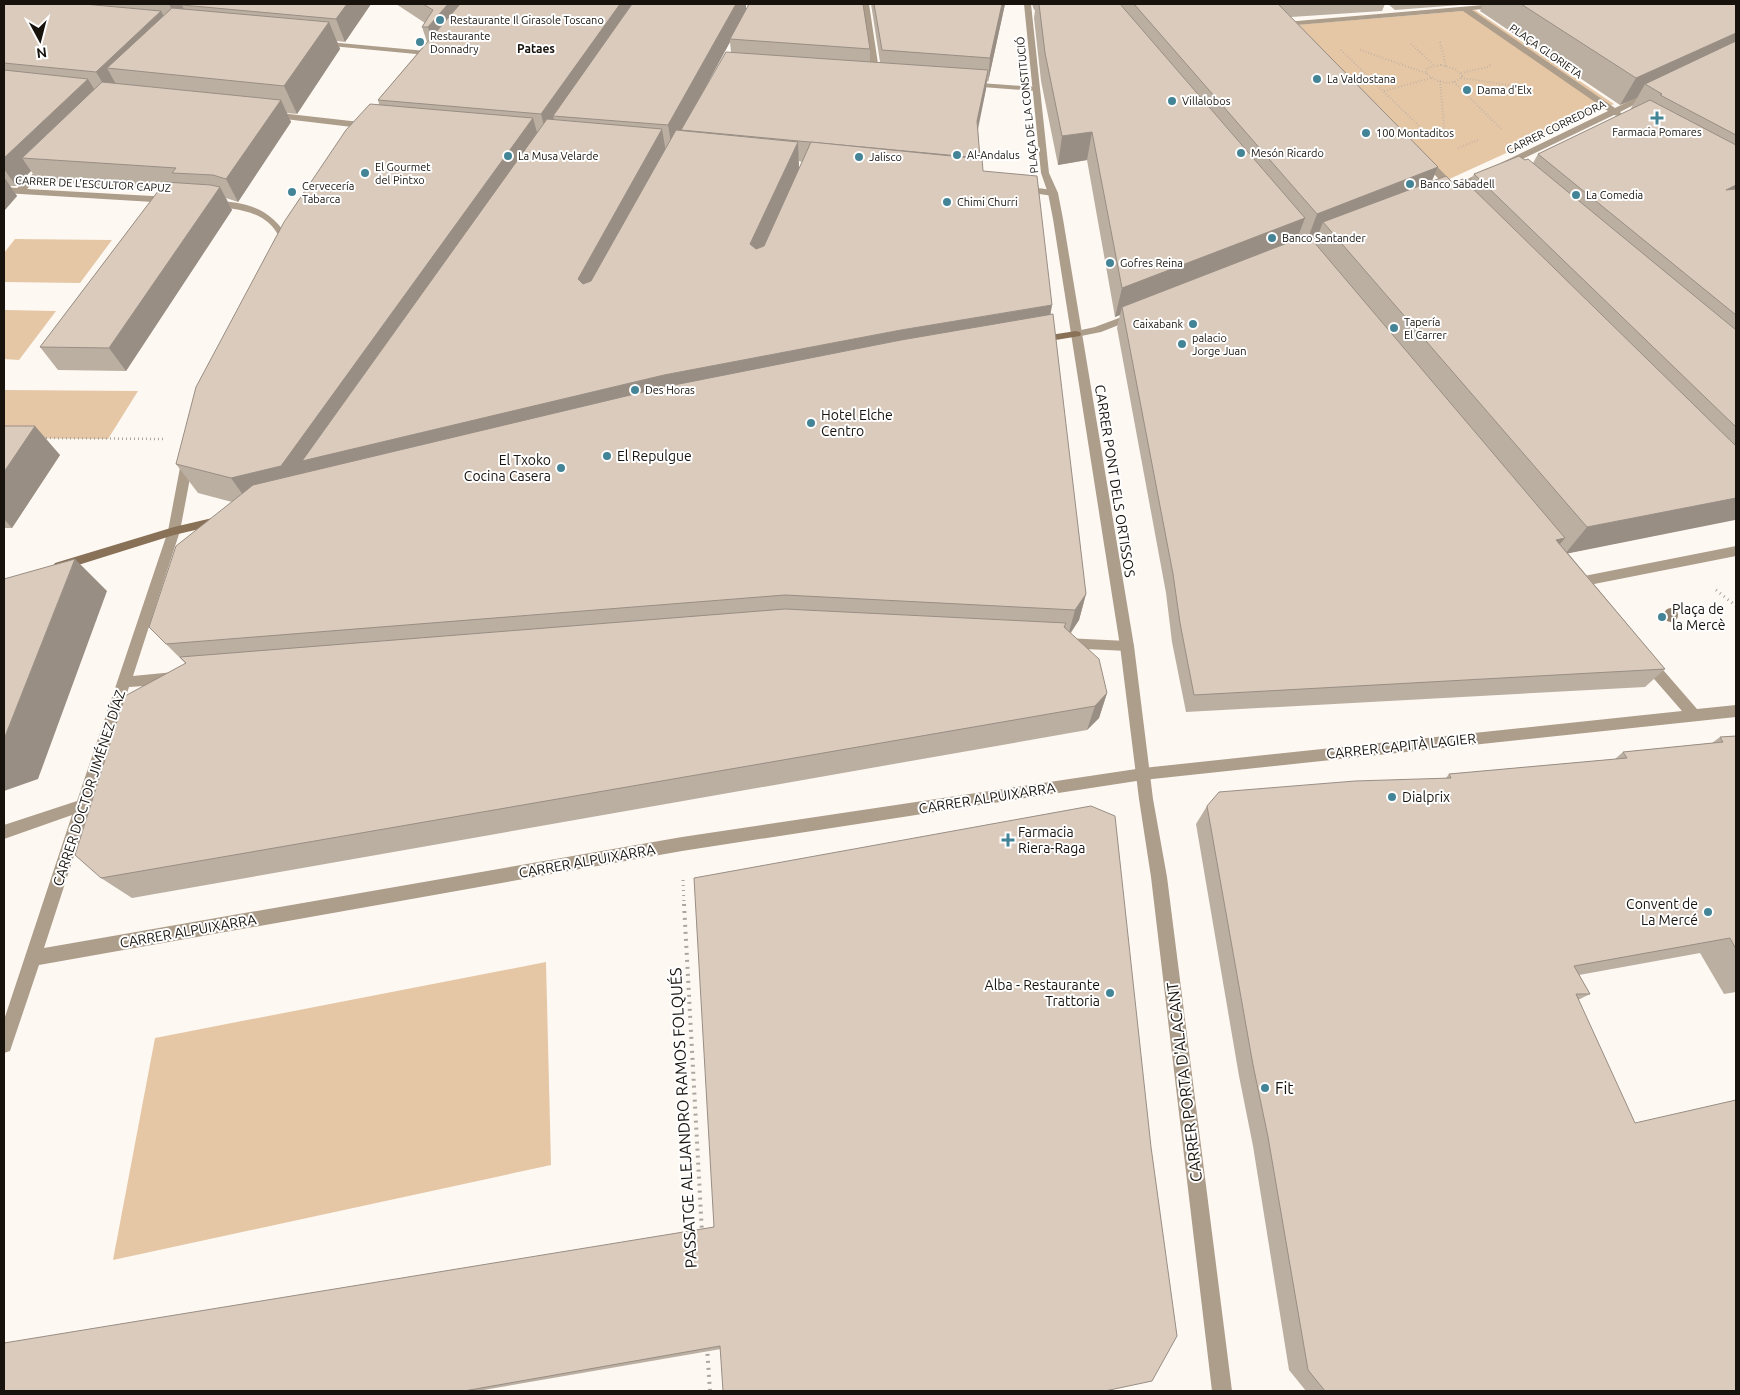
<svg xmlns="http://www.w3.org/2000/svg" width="1740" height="1395" viewBox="0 0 1740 1395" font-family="Ubuntu,sans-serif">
<rect width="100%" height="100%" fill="#fef8f2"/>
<!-- green -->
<g fill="#e5c7a6">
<path d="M1475,10l139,94 -169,77 -150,-156z"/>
<path d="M15,239l97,1 -32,43 -76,-1v-29z"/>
<path d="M4,310l52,1 -37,49 -15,-1z"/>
<path d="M4,390l134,1 -30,48 -104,-1z"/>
<path d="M546,962l5,203 -438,95 42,-222z"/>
</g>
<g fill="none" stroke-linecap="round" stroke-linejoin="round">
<!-- path-far3 -->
<g stroke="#aca6a0" stroke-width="2" stroke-dasharray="0.5 2.5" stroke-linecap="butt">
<path d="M1440,42l6,24"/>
<path d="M1411,44l23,21"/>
<path d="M1341,50l80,78"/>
<path d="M1360,50l66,23"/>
<path d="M1441,65l14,4 7,7c-9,12 -27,6 -36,-3l1,-5z"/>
<path d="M1461,73l27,-6 3,-3"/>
<path d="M1461,78l62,9"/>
<path d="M1440,81l5,54"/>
<path d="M1454,82l48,48"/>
<path d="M1384,91l47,-13"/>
<path d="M1458,148l20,-8"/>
</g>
<!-- path-far2 -->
<path stroke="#aca6a0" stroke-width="2.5" stroke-dasharray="1 3" stroke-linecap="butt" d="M42,438l121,1"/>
<!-- path-far1 -->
<g stroke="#aca6a0" stroke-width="3" stroke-dasharray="1 4" stroke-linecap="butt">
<path d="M1716,590l20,16"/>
<path d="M683,880l1,25"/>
</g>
<!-- path -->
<g stroke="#aca6a0" stroke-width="4" stroke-dasharray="2 5" stroke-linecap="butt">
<path d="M684,904l18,329"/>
<path d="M707,1347l3,44"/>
</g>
<!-- pedestrian -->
<g fill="#ad9d8b" fill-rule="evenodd">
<path d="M862,4h7l11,73 -4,2 -4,-2z"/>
<path d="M1495,4h26l-4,2 -45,4 143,98 33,-16 7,2 -35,18 3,3 -1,2 -8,-2 -164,79 -3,-1 -2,-2 3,-2 -28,-30v-4h6l29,30 153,-74 -145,-100 -166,14 -18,-1 -4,-2 4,-2 18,1z"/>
<path d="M1135,312l5,3 -1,2 -38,15 -25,5 -5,-3 1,-2 23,-5z"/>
</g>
<!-- minor -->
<g fill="#ad9d8b" fill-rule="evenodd">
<path d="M318,41l119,11 4,2 -4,2 -116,-11 -4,-2z"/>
<path d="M966,82l70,5 4,2 -4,2 -67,-5 -4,-2z"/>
<path d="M271,112l98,11 4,3 -4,3 -101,-12 -1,-2z"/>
<path d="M47,161l4,3 -1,2 -23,23 143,8 5,3 -5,3 -166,-10v-6l13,1z"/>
<path d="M1022,186l31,4 5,3 -5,3 -34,-5 -2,-2z"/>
<path d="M212,200c38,3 59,8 79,42l-5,3 -3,-1c-3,-4 -5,-10 -8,-14 -16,-22 -43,-20 -66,-25l-2,-2z"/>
<path d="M188,453l6,4 -14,74 -47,145 41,-4 5,2 2,4 -2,4 -5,2 -45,3 -85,261 638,-111 461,-69 539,-57 -41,-47 -2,-4 2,-4 5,-1 5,1 46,53 39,-4v12l-593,63 -461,71 -643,114 -27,80 -2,6 -6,2v-33l68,-205 -68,24v-14l73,-24 91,-270 14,-74z"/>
<path d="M1736,546v10l-157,31 -4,-2 -2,-3 2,-3 4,-2z"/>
<path d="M1065,638l62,3 5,1 2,4 -2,4 -5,1 -62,-3 -5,-1 -2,-4 2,-4z"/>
</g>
<!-- tertiary -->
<path fill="#ad9d8b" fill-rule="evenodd" d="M1024,4h7l18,169 9,20 5,26 71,427 19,153 14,78 65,514h-20l-61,-514 -12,-78 -19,-153 -67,-427 -5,-26 -7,-20z"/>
<!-- secondary -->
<g fill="#887157" fill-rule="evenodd">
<path d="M1076,331l4,1 1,2 -1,2 -43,7 -5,-3 5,-3z"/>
<path d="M221,516l4,1 2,3 -2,3 -51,12 -115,36 -4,-2 -2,-3 2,-3 119,-36z"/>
</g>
</g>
<!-- trees -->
<circle fill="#94836e" cx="1671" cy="615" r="7"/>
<!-- wall -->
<g fill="#bbafa2" fill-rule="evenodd">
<path d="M4,4h367l-26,38 -8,-1 3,8 -43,65 -10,-1 4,9 -53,80 -12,-4 6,12 -106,161 -68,-1 -18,-23 120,-158 -122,-8 -7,-10 -15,15h-6l7,10 -13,15z"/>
<path d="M396,4h350v5l124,40v13h10l-9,-58h134l-17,78 -1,-1 -1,8 -8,41 2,29 3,12 69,134 -2,10 36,279 -7,26 -8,13 36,60 -8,25 -12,12 -955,168 -31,-20 84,-215 -36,-36 83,-125 -34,-9 -22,-29 203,-360 -1,-4 49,-58 -5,-15 3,-4zM730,42l1,10 -28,39zM799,161l3,1 -3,6z"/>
<path d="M1032,4h353l-3,7 -91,6 147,150 -6,14 37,3 5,-10 51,-14 8,3 5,-9 92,-44 7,-12 -17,7 -140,-94 3,-7h253v515l-168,34 97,116 -20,18 -459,25 -14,-70 -6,-49 -49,-265 3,-13 -5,2 -28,-157 -29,5 -17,-84 -7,-63 1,-8h-1zM1299,235l2,3 -4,1zM1317,238l-2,5 -2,-3z"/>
<path d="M1388,4h85l-78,6z"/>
<path d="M4,426l56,29 -48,73h-8z"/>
<path d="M1736,736v256l-12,2 -24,-41 -121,22 11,19 -12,6 158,391h-430l-17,-21 -36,-224 -14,-70 -43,-252 11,-18 239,-28 3,-4 166,-15 8,-7 89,-9 8,-6z"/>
<path d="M714,1227l7,122 -243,42h-474z"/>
</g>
<!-- shaded-wall -->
<g fill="#998e84">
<path d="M169,4h35l-22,1 6,13 -8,8z"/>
<path d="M347,4h24l-26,38 -9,-23z"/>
<path d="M448,4h26l-39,46 -7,-23z"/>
<path d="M620,4h20l-87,112 3,9 -9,13 -6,-24z"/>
<path d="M736,4h10v9l-16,26v3l-58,107 -4,-24z"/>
<path d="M1002,4h3l-17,78 2,-24z"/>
<path d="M161,11l12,23 -66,34 11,20 -8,7 -14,-23z"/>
<path d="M329,22l11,27 -43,65 -13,-28z"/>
<path d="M1736,33v19l-91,32 -8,14 -17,7 16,-27z"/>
<path d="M988,70l-2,19 -11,52 2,-20z"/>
<path d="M88,79l14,23 -80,56 9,13 -15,15 -12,-17v-11z"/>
<path d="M281,100l10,22 -53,80 -12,-23z"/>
<path d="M533,118l8,29 -214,308 337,-80 237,-45 151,-25 -5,29 -796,172 -20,-28z"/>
<path d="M662,129l5,29 -82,150 -7,-29z"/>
<path d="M1092,132l-5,28 -29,5 4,-29z"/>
<path d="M798,142l1,29 -46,102 -3,-29z"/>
<path d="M1438,167l-13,29 -102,26 -6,16 -11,5 11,-29z"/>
<path d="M4,177l13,19 -13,15z"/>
<path d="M1736,185v18l-10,-13z"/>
<path d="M220,187l12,23 -106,161 -17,-23z"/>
<path d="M1305,218l-11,29 -172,60 -2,8 -5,2 7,-29z"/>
<path d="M35,426l25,29 -48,73 -8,-9v-47z"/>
<path d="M1736,498v21l-1,1 -170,34 22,-27z"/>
<path d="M1565,538l-16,19 7,-17z"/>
<path d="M75,559l32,32 -69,188 -34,12v-52z"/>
<path d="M1086,594l-7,26 -11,16 7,-26z"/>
<path d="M1107,693l-8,25 -12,12 8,-24z"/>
</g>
<!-- building -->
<g fill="#dacbbc" stroke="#998e84">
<path d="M4,4h80l77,7 -65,61 -92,-9z"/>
<path d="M183,4h164l-11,15 -154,-14z"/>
<path d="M423,4h25l-20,23h-6l11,-17z"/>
<path d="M460,4h160l-79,110 -163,-14z"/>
<path d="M632,4h104l-68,121 -115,-9z"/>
<path d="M749,4h114l7,45 -140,-10z"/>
<path d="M874,4h128l-12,54 -108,-8z"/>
<path d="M1039,4h81l185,214 -183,70 -30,-156 -30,4 -17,-83z"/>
<path d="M1134,4h144l160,163 -121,47z"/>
<path d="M1521,4h215v29l-100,45z"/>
<path d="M172,8l157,14 -45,64 -177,-18z"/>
<path d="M1736,41v94l-76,-40 2,-1 -17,-10z"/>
<path d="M726,52l262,18 -11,51 3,37 -299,-28z"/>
<path d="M4,70l84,9 -84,79z"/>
<path d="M102,82l179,18 -55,79 -13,-4 -41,-2 4,-5 -154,-10z"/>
<path d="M1650,100l86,45v40l-10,5 10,-1v126l-198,-161z"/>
<path d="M370,104l163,14 -252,348 -50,12 -55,-14 20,-77 88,-165 62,-92z"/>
<path d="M547,119l115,10 -84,150 5,5 8,-3 85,-151 122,12 -48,102 6,5 8,-3 47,-104 171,17 1,12 54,5 15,129 -151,25 -237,45 -362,86z"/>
<path d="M1519,156l6,4 3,-1 208,171v97l-262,-253z"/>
<path d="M1446,176l7,7 10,-4 273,267v52l-149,29 -264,-305z"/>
<path d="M165,182l46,3 9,2 -111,161 -69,-1z"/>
<path d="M1308,235l257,303 -9,2 109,129 -471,26 -14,-72 -7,-49 -51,-267z"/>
<path d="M1053,314l33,280 -11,16 -290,-15 -619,49 -17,-17 27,-81 77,-61 411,-98 237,-47z"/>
<path d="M4,426h31l-31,46z"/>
<path d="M75,559l-71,180v-160z"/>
<path d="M785,609l281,14 -2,4 35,32 8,34 -12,13 -994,172 -26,-23 50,-159 61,-33 -6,-6z"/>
<path d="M1736,736v213l-6,-11 -156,28 16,28h-14l59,129 101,-23v291h-411l-17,-21 -40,-233 -15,-72 -46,-259 12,-14 136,-11 96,-3 -2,-4 178,-16 -4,-6 100,-10 -3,-5z"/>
<path d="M1091,806l24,10 36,331 26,189 -25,45 -47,10h-382l-3,-45 -256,45h-460v-48l710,-116 -20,-349z"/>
</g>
<!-- markers -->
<g fill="#438497" stroke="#fff" stroke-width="2">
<circle cx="440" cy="20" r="5"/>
<circle cx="420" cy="42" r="5"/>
<circle cx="1317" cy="79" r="5"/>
<circle cx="1467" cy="90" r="5"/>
<circle cx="1172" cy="101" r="5"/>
<path d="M1654.5 110.5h5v5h5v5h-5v5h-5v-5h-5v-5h5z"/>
<circle cx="1366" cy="133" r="5"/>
<circle cx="1241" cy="153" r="5"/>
<circle cx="957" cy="155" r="5"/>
<circle cx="508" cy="156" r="5"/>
<circle cx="859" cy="157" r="5"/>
<circle cx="365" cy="173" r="5"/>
<circle cx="1410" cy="184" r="5"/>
<circle cx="292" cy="192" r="5"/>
<circle cx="1576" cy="195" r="5"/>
<circle cx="947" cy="202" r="5"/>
<circle cx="1272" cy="238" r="5"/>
<circle cx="1110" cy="263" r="5"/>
<circle cx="1193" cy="324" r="5"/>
<circle cx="1394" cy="328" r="5"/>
<circle cx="1182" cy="344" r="5"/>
<circle cx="635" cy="390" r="5"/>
<circle cx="811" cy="423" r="5"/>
<circle cx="607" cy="456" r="5"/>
<circle cx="561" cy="468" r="5"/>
<circle cx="1662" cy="617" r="5"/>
<circle cx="1392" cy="797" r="5"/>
<path d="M1005.5 832.5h5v5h5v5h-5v5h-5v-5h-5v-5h5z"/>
<circle cx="1708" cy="912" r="5"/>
<circle cx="1110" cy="993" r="5"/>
<circle cx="1265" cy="1088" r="5"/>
</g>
<g text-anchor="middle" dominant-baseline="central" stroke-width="4" stroke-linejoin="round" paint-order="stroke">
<!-- far-poi labels -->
<g font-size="11" fill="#17120c" stroke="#fff" text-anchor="start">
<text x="450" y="20">Restaurante Il Girasole Toscano</text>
<text x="430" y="36">Restaurante<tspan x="430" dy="13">Donnadry</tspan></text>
<text x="1327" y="79">La Valdostana</text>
<text x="1477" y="90">Dama d'Elx</text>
<text x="1182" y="101">Villalobos</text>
<text x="1657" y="132" text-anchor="middle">Farmacia Pomares</text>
<text x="1376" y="133">100 Montaditos</text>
<text x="1251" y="153">Mesón Ricardo</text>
<text x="967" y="155">Al-Andalus</text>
<text x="518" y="156">La Musa Velarde</text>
<text x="869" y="157">Jalisco</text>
<text x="375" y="167">El Gourmet<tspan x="375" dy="13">del Pintxo</tspan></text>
<text x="1420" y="184">Banco Sabadell</text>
<text x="302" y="186">Cervecería<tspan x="302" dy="13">Tabarca</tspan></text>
<text x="1586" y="195">La Comedia</text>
<text x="957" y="202">Chimi Churri</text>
<text x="1282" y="238">Banco Santander</text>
<text x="1120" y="263">Gofres Reina</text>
<text x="1404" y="322">Tapería<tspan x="1404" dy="13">El Carrer</tspan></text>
<text x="1183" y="324" text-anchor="end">Caixabank</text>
<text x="1192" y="338">palacio<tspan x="1192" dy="13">Jorge Juan</tspan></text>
<text x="645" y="390">Des Horas</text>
</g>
<!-- far-street labels -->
<g font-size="11" fill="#17120c" stroke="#fff">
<text transform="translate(1546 51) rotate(35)">PLAÇA GLORIETA</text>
<text transform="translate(1027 105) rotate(-96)">PLAÇA DE LA CONSTITUCIÓ</text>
<text transform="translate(1556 127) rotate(-26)">CARRER CORREDORA</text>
<text transform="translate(93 184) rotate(3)">CARRER DE L'ESCULTOR CAPUZ</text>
</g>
<!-- far-neighbourhood labels -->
<g font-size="12" font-weight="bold" fill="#17120c" stroke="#fff">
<text x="536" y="48">Pataes</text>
</g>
<!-- poi labels -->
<g font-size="14" fill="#17120c" stroke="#fff" text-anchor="start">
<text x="821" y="415">Hotel Elche<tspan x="821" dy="16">Centro</tspan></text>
<text x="617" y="456">El Repulgue</text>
<text x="551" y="460" text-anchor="end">El Txoko<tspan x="551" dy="16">Cocina Casera</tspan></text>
<text x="1672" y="609">Plaça de<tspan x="1672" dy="16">la Mercè</tspan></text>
<text x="1402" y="797">Dialprix</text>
<text x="1018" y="832">Farmacia<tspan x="1018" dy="16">Riera-Raga</tspan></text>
<text x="1698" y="904" text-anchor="end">Convent de<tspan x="1698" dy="16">La Mercé</tspan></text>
<text x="1100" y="985" text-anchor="end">Alba - Restaurante<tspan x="1100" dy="16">Trattoria</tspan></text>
</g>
<!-- street labels -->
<g font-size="14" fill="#17120c" stroke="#fff">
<text transform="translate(1115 481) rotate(81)">CARRER PONT DELS ORTISSOS</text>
<text transform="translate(1401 746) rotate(-6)">CARRER CAPITÀ LAGIER</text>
<text transform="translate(89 788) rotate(-72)">CARRER DOCTOR JIMÉNEZ DÍAZ</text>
<text transform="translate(987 798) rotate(-9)">CARRER ALPUIXARRA</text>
<text transform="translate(587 861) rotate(-10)">CARRER ALPUIXARRA</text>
<text transform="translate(188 931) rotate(-10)">CARRER ALPUIXARRA</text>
</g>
<!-- near-street labels -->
<g font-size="16" fill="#17120c" stroke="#fff">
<text transform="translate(1184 1082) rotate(-97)">CARRER PORTA D'ALACANT</text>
<text transform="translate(683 1118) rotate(-93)">PASSATGE ALEJANDRO RAMOS FOLQUÉS</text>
</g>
<!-- near-poi labels -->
<g font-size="16" fill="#17120c" stroke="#fff" text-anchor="start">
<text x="1275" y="1088">Fit</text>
</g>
</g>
<!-- border -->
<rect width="1740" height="1395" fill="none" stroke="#17120c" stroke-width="10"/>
<!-- north arrow -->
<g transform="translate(40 40) rotate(173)" stroke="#ffffff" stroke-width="4" paint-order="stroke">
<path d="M0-4L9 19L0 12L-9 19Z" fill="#17120c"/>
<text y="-8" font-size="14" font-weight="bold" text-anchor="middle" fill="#17120c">N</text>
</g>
</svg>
